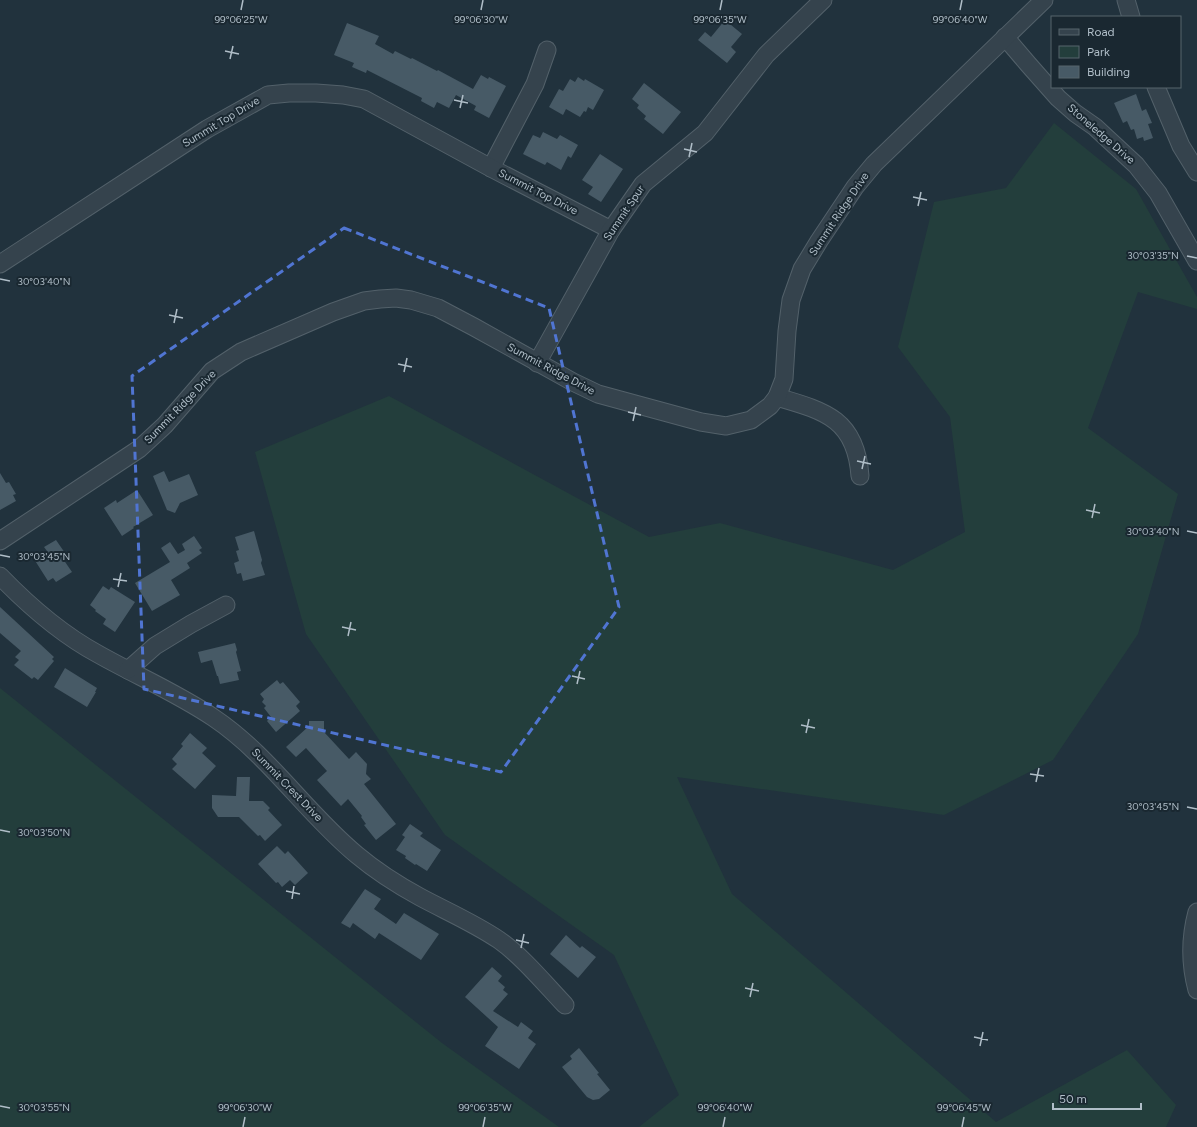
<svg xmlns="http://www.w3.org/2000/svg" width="1197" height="1127" viewBox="0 0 1197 1127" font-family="Figtree,sans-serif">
<rect width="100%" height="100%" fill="#21323d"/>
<!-- green -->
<g fill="#233e3c">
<path d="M1054,123l82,66 61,108v12l-59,-17 -50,136 90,66 -40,140 -85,126 -109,55 -267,-38 55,117 264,228 131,-72 49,55 -10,22h-527l40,-32 -65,-140 -169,-120 -139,-201 -51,-182 134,-56 260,141 71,-14 173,47 72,-38 -15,-115 -52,-70 36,-145 72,-14z"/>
<path d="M0,688l442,355 117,84h-559z"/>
</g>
<!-- building -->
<g fill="#475a66">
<path d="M725,20l17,14 -11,13 5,5 -9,11 -29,-23 7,-8 6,5z"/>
<path d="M347,23l32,13 -4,8 18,10 2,-3 16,8 1,-1 25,13 1,-1 35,19 8,-14 7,4 1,-2 17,9 -17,32 -15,-8 2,-4 -20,-11 -7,13 -12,-6 -3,6 -13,-7 1,-3 -55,-28 -1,3 -14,-6 2,-4 -20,-8z"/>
<path d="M578,77l6,4 1,-2 19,11 -11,20 -5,-3 -2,5 -2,-1 -4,6 -14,-8 -3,6 -14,-8 10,-18 4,2 7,-12 5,3z"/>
<path d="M644,83l37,29 -18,22 -19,-15 2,-3 -9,-8 2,-3 -7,-6z"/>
<path d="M1136,94l6,17 4,-2 6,14 -4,1 5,14 -9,3 -1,-4 -6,2 -3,-10 -3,1 -4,-9 -4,2 -9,-20z"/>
<path d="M543,132l14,7 3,-4 18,10 -7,13 -3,-2 -7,14 -14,-8 -2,3 -22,-11 10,-19 7,3z"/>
<path d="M600,154l23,15 -22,33 -13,-8 5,-7 -11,-7z"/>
<path d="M164,471l5,11 20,-8 9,21 -18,8 -5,10 -8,-3 -14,-34z"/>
<path d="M0,473l6,10 3,-1 7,12 -3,1 3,6 -16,9z"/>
<path d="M137,490l16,25 -20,12 1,1 -12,8 -18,-28 12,-8 1,3z"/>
<path d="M254,531l8,29 -1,3 4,12 -22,6 -2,-8 -4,1 -3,-11 5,-2 -3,-10 3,-1 -4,-13z"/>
<path d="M194,536l8,12 -3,2 3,3 -15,10 3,5 -19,12 9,15 -28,16 -17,-28 35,-21 -9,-14 9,-6 8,12 7,-4 -3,-6z"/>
<path d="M56,540l9,13 -4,3 11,16 -16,10 -3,-4 -5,3 -14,-22 13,-8 -3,-4z"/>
<path d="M103,586l6,4 2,-3 24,15 -20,30 -12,-8 3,-5 -11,-8 1,-1 -6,-5z"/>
<path d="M0,607l54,50 -2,2 2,2 -16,19 -4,-3 -2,2 -18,-14 5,-5 -4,-3 6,-6 -21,-18z"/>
<path d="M235,643l2,7 -1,2 5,19 -4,1 2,8 -19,4 -2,-8h-1l-5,-16 -11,3 -3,-11z"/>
<path d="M65,668l32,20 -2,4h1l-9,15 -33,-20z"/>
<path d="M277,680l3,4 3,-2 17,20 -4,4 4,5 -24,21 -9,-11 4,-4 -7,-9 2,-2 -4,-4 2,-3 -4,-5z"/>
<path d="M309,721h15v11l25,27 7,-7 11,12 -1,10 5,5 -7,5 32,40 -20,16 -12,-15 2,-1 -5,-7 1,-1 -14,-17 -7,7 -24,-26 10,-9 -21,-23 -10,9 -10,-10 23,-21z"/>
<path d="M190,733l17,15 -5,5 14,13 -21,23 -23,-20 5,-5 -5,-5 11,-13 -2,-2z"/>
<path d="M237,777h13l-1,24h14l7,7 -2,2 14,15 -17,16 -5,-6 -2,1 -19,-19h-21l-6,-9v-13l24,1z"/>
<path d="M410,824l13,9 -3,3 21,14 -14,21 -11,-7 -1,1 -10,-7 1,-2 -10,-6 9,-13 -3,-2z"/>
<path d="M277,846l8,8 3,-3 20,22 -13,12 -5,-5 -8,7 -4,-5 -2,1 -18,-19z"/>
<path d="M365,889l16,10 -7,10 22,15 8,-11 35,21 -18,26 -42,-27 -4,6 -22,-16 -3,5 -9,-5z"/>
<path d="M566,935l14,13 2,-2 14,11 -18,21 -28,-24z"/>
<path d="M492,967l10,9 -4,5 7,6 -2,3 5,4 -15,17 25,16 3,-5 12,9 -5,7 8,6 -17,25 -34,-23 13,-19 -33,-30z"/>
<path d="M579,1048l20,25 -2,1 13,16 -11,9 -6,1 -6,-3 -25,-30 10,-8 -2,-3z"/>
</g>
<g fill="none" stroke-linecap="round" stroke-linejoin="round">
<defs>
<g id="minor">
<path d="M1126,0l5,17"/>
<path d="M1005,37l23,27 30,34 17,15 20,14 41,38 22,28 39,68"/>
<path d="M1156,87l25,59 16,26"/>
<path d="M491,168l44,-84 12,-34"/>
<path d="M0,264l207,-135 61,-34 21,-2h27l27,2 21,4 127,69 120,62"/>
<path d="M537,363l74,-133 32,-46 62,-51 61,-78 57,-55"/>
<path d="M777,397c48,14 79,22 83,79"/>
<path d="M0,541l139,-92 26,-24 47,-54 29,-19 92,-40 31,-11 16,-2 16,-1 15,2 27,8 36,19 99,55 25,12 103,28 25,4 25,-6 19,-14 7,-9 7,-18 3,-48 4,-31 11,-31 17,-28 36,-54 19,-23 170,-164"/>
<path d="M0,576c29,30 61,58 98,78 39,22 79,39 116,64 55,37 92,95 143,137 19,16 41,30 63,42 26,14 54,26 79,43 24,17 46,44 66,65"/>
<path d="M128,670l27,-24 36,-22 35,-19"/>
<path d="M1197,912c-7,26 -7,52 0,78"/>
</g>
</defs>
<!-- minor casing -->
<use href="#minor" stroke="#53616a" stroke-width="19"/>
<!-- minor -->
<use href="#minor" stroke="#35434d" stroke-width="17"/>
</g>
<!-- marked area -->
<path fill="none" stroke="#5075d2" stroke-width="3" stroke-dasharray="8 5" stroke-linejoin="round" d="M344,228l205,80 70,299 -118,165 -357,-83 -12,-313z"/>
<!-- ticks -->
<path fill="none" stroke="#b0bec8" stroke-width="1.5" d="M241,10l2,-10M481,10l2,-10M720,10l2,-10M960,10l2,-10M225,51l14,3M230,59l3,-13M454,100l14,3M460,108l3,-13M684,149l13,3M689,157l3,-14M913,197l14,3M918,206l3,-14M1187,256l10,2M0,279l10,2M169,315l14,3M174,323l3,-14M398,364l14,3M404,372l3,-14M628,412l13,3M633,421l3,-14M857,461l14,3M862,469l3,-13M1086,510l14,3M1092,518l3,-14M1187,531l10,2M0,555l10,2M113,579l14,2M118,587l3,-14M342,627l14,3M348,636l3,-14M572,676l13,3M577,684l3,-13M801,725l14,3M806,733l3,-14M1030,774l14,2M1036,782l3,-14M1187,807l10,2M0,830l10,2M286,891l14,3M292,899l2,-13M516,940l13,3M521,948l3,-14M745,988l14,3M750,997l3,-14M974,1037l14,3M980,1046l3,-14M0,1106l10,2M243,1127l2,-10M483,1127l2,-10M723,1127l2,-10M962,1127l2,-10"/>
<g text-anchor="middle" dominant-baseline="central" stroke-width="4" stroke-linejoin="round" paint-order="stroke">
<!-- street labels -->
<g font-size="11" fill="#b0bec8" stroke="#1a2831">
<text transform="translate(221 122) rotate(-31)">Summit Top Drive</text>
<text transform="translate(1101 134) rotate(41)">Stoneledge Drive</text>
<text transform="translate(538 192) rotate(27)">Summit Top Drive</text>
<text transform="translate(624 213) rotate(-56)">Summit Spur</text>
<text transform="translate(839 214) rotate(-56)">Summit Ridge Drive</text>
<text transform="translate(551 369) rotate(28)">Summit Ridge Drive</text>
<text transform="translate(180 407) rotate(-46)">Summit Ridge Drive</text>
<text transform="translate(287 785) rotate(46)">Summit Crest Drive</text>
</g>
</g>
<g font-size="10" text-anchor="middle" fill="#b0bec8" stroke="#1a2831" stroke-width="4" stroke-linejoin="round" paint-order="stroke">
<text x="241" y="23">99°06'25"W</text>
<text x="481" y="23">99°06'30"W</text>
<text x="720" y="23">99°06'35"W</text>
<text x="960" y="23">99°06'40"W</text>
<text x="1153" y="259">30°03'35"N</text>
<text x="44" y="285">30°03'40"N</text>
<text x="1153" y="535">30°03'40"N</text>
<text x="44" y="560">30°03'45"N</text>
<text x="1153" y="810">30°03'45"N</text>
<text x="44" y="836">30°03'50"N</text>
<text x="245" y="1111">99°06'30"W</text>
<text x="485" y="1111">99°06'35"W</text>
<text x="725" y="1111">99°06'40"W</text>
<text x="964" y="1111">99°06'45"W</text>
<text x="44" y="1111">30°03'55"N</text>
</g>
<!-- legend -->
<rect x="1051" y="16" width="130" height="72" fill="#1a2831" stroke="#56646d"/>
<rect x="1059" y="29" width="20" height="6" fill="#35434d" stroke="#56646d"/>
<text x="1087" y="36" font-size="12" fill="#b0bec8">Road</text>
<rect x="1059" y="46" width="20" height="12" fill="#233e3c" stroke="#56646d"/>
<text x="1087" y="56" font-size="12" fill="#b0bec8">Park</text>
<rect x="1059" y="66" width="20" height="12" fill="#475a66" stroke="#56646d"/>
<text x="1087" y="76" font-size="12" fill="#b0bec8">Building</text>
<!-- scale -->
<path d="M1053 1103v6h88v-6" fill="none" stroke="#b0bec8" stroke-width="2"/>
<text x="1059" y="1103" font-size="12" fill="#b0bec8" stroke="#1a2831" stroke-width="3" paint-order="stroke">50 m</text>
</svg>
